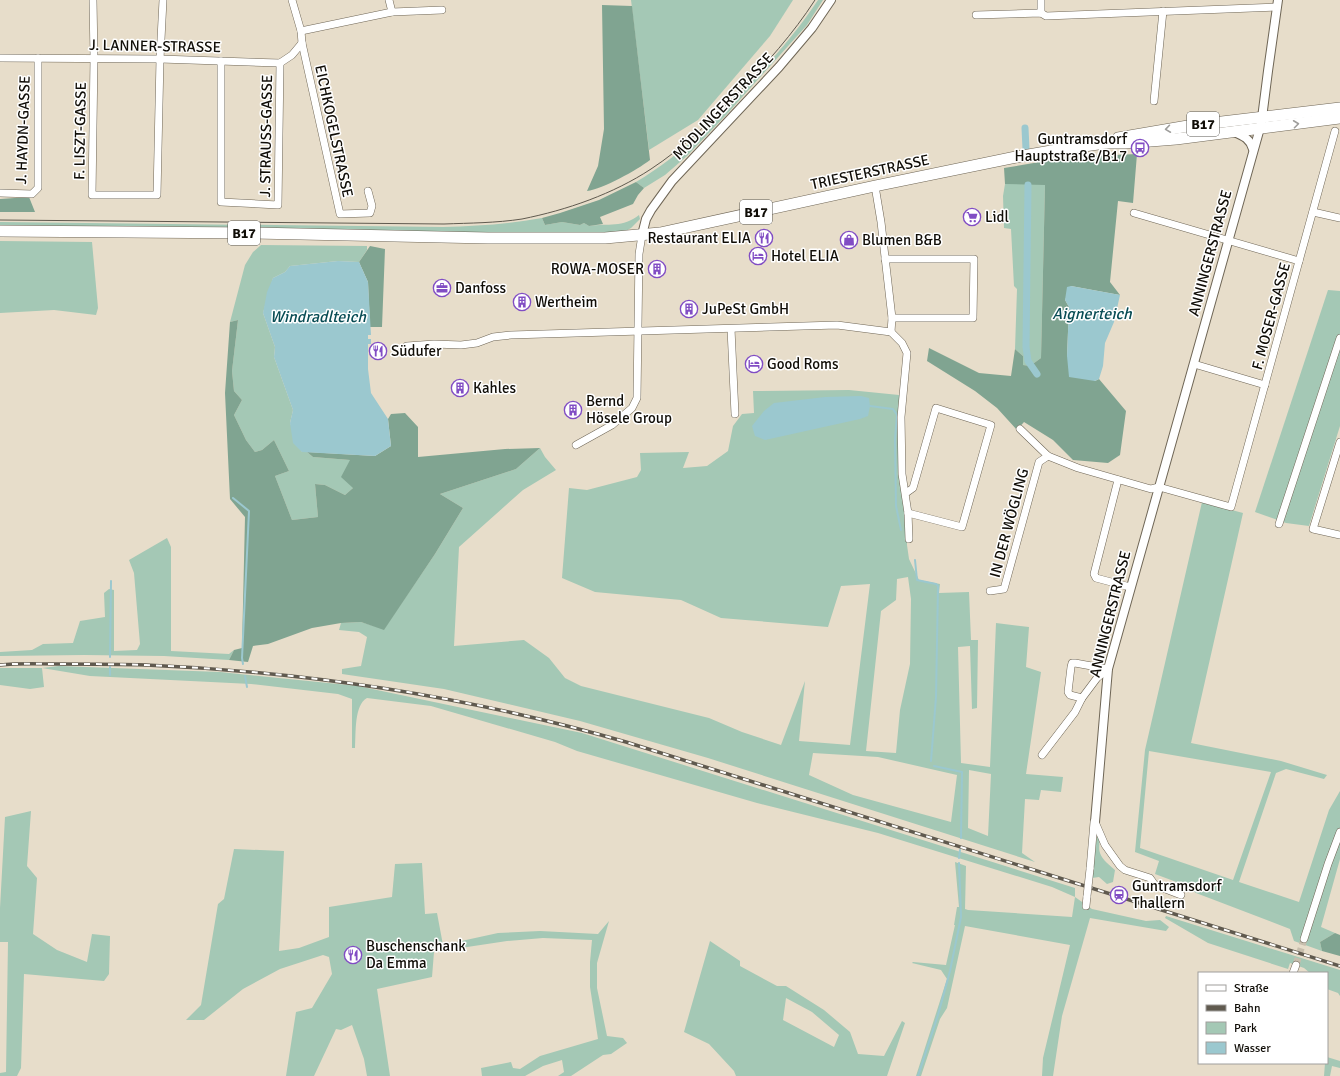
<svg xmlns="http://www.w3.org/2000/svg" width="1340" height="1076" viewBox="0 0 1340 1076" font-family="Signika,sans-serif">
<rect width="100%" height="100%" fill="#e7ddca"/>
<!-- green -->
<g fill="#a4c8b5" fill-rule="evenodd">
<path d="M631,0h162l-23,36 -72,84 -49,30z"/>
<path d="M818,0h5l-16,25 -80,89 -40,42 -22,19 -21,13 -8,-6c47,-28 85,-66 121,-106 22,-24 43,-49 61,-76z"/>
<path d="M1005,184h40l-4,174 -11,8 -7,-1v-9l-8,-7 2,-60 -3,-3 -3,-57 -7,-1 -1,-32z"/>
<path d="M639,215l1,4 -9,9 -7,4 -24,1h-111l-489,-5v-6l443,5c34,-1 66,-3 99,-9l3,7 17,-3 18,3 4,-2 5,3c19,-3 34,2 50,-11z"/>
<path d="M0,241l92,1 6,66 -2,7 -42,-5 -54,3z"/>
<path d="M261,245l106,1v4l-8,12 -21,-1 -48,5 -5,6 -12,6 -10,35 12,34 -1,10 19,53 -3,13 12,29h5l6,5 37,3 3,28 -8,7 -20,-10 -10,-1 3,33 -26,3 -17,-44 14,-5 -15,-31 -12,10 -7,2 -9,-12 -12,-25 8,-15 -8,-9 -2,-20 6,-51 -8,2 15,-57 8,-13z"/>
<path d="M1328,290l12,1v135l-31,100 -23,-3 -31,-11z"/>
<path d="M849,390l50,5v85l4,14 4,33v18l2,14 10,21 21,4 -1,9 30,-1 2,48h7l-1,68 -5,1 -2,-63 -12,1 3,116 29,4 6,-144 33,4 -3,40 15,5 -15,102 37,3 -2,15 -20,-2 -2,10 -14,-1 -3,54 13,9 -327,-104 -128,-37 -136,-32 -102,-15v-5l19,-3 6,-29 -8,-5 -20,-2 2,-7 20,-1 23,7 51,-75 28,-46 -23,-14 76,-25 24,-21 5,9 11,13 -33,20 -64,57 -5,99 70,-6 25,18 16,20 16,8 128,32 33,14 39,13 24,-64 -6,60 51,4 20,-161 -29,2 -13,41 -107,-9 -40,-18 -86,-8 -33,-14 7,-90 18,2 50,-13 4,-7 -1,-17 49,-1 -6,16 24,-2 21,-15 5,-25 9,-12 12,-1 -1,-22zM908,577l3,22 -1,65 -10,46 -4,43 -30,-2 15,-140 15,-11 1,-21zM813,753l65,4 79,18 -6,47 -98,-27 -44,-20zM969,770l22,4 -3,62 -20,-8z"/>
<path d="M1202,502l41,11 -52,230 90,18 46,14 -3,4 -38,-10 -10,4 -37,109 60,20 30,-92 11,-19v68l-19,68 14,6 -15,9 2,9 -28,-10 -4,-12 -94,-36 -9,-7 -32,-12 4,-13 -24,-9 10,-102zM1149,751l122,21 -38,108 -93,-32z"/>
<path d="M167,538l4,9v104l58,3 5,-4 -5,10 -65,-4 -80,-1 -84,1v-4l32,-2 11,-6 30,-1 7,-22 25,-4 -1,-24 5,-4 5,1v61l23,-1 3,-6 -6,-71 -5,-13z"/>
<path d="M59,666l161,6 138,14 224,47 493,155v9l17,12 54,12 14,-1 9,7 -3,4 -76,-13 -28,98 -9,60h-11l1,-18 27,-113 -105,-19 -18,82 -7,11 -19,57h-5l31,-97 -6,-9 -29,-7 1,-1 33,3 9,-40h-1l3,-18h2l-4,-45 11,4 -1,43 3,1 104,7 3,-20 -23,-10 -174,-54 -121,-30 -180,-52 -22,-9 -124,-36 -64,-8c-13,7 -11,35 -12,50h-3v-49l-14,-5 -87,-10 -161,-8 -48,-8 2,19 -14,2 -30,-4v-17h42z"/>
<path d="M31,811l-4,55 10,12 -4,56 24,16 30,12 5,-28 18,2 -1,38 -5,7 -80,-7 -3,94 -4,8h-17v-3l6,-1 2,-130h-8v-34l5,-91z"/>
<path d="M1097,835h1c3,7 0,12 2,18 2,7 11,13 15,17l-2,12 -6,2 -8,-7 -7,1z"/>
<path d="M234,849l50,2 -5,100 20,-3 30,-11v-30l63,-10 3,-33 27,-1 3,51 12,-1 6,32 55,-12 42,-2 58,3 11,-13 -12,42v25l10,48 16,2 4,5 -16,11 -8,1 -32,21h-13l6,-4 -2,-12 -19,6 -18,10h-43l-1,-8 30,-6 2,6 7,1 20,-13 58,-17 -8,-52v-25l2,-22 -49,-2 -36,3 -73,11 -2,25 -55,12 13,87h-23l-3,-17 -12,-34 -11,5 -5,-1 -22,47h-28l10,-64 16,-4 20,-34 -3,-17 -6,-2 -43,14 -37,20 -39,31h-18l15,-15 17,-101 6,-5z"/>
<path d="M1166,916l174,54v26l-2,-3 -11,-4v-16h-17l-6,-5 -14,-5 -2,6 -80,-26 -43,-25z"/>
<path d="M710,941l30,20v5l37,20h9l38,24 26,22 8,22 26,2 18,-35 3,2 -18,53h-151l-2,-5 -25,-27 -25,-12zM786,998l26,14 27,23 -5,12 -51,-27z"/>
<path d="M1327,1057l13,4v7l-8,-2 -2,10h-6l1,-13h2z"/>
</g>
<!-- forest -->
<g fill="#80a491">
<path d="M602,5l30,1 18,154c-13,10 -47,29 -63,31l11,-25 6,-37z"/>
<path d="M1137,154l-4,49 -15,-2 -8,81 10,13 -49,-9 -6,14 4,7 -2,49 28,25 4,-2 27,32 -6,44 -12,8 -35,-3 -20,-20 -29,-18 -7,8 -20,-22 -22,-17 -48,-30 2,-13 50,25 32,3 4,-27 8,7v9l7,1 11,-8 4,-173 -40,-1 -1,-16 65,-11z"/>
<path d="M636,182l8,6 -6,7 -5,9 -33,13 3,7 -14,2 -5,-3 -4,2 -18,-3 -17,3 -3,-7 18,-5 39,-13z"/>
<path d="M29,197l6,15h-35v-13z"/>
<path d="M370,246l15,3 -3,78h-12l-2,-45 -9,-20z"/>
<path d="M238,320l-6,51 2,20 8,9 -8,15 12,25 9,12 7,-2 12,-10 15,31 -14,5 17,44 26,-3 -3,-33 10,1 20,10 8,-7 -12,-11 9,-17 -37,-3 -6,-5 68,4 16,-10 -3,-27 3,-5 14,-1 13,14v30l87,-8 35,-1 -24,21 -76,25 23,14 -28,46 -51,76 -23,-8 -20,1 -29,5 -44,16 -15,2 -5,16 -19,-2 5,-10 8,-2 3,-131 -15,-18 -5,-106 5,-71z"/>
<path d="M1335,933l5,2v21l-18,-5 -2,-9z"/>
</g>
<!-- water -->
<g fill="#9bc8cf">
<path d="M338,261l21,1 9,20 3,53h-3v4h3v5h-3v25l3,24 17,26 3,27 -16,10 -73,-4 -9,-9 -3,-20 3,-13 -19,-53 1,-10 -12,-34 4,-21 6,-14 12,-6 5,-6z"/>
<path d="M1071,286l49,9 -6,27 -9,21 -2,23 -4,13 -4,2 -26,-4 -2,-21 2,-49 -4,-7 2,-13z"/>
<path d="M861,396l8,2 1,8 -2,10 -8,3 -95,21 -10,-4 -3,-10 12,-15 10,-8 51,-6z"/>
</g>
<g fill="none" stroke-linecap="round" stroke-linejoin="round">
<!-- stream -->
<g stroke="#9bc8cf" stroke-width="2">
<path d="M870,406l23,3 4,6 -2,24 1,67 5,24"/>
<path d="M233,498l16,13 -7,147 1,6"/>
<path d="M915,560l2,20 19,4 2,2 -2,111 -5,64"/>
<path d="M110,657l1,-76"/>
<path d="M110,675v-8"/>
<path d="M245,676l2,11"/>
<path d="M934,766l28,6 -1,66"/>
<path d="M959,858l1,-8"/>
<path d="M918,1076l20,-61 12,-44 11,-54 -2,-54"/>
</g>
<!-- canal -->
<g stroke="#9bc8cf" stroke-width="7">
<path d="M1025,128l1,21"/>
<path d="M1028,185l-2,162 2,14 9,13"/>
</g>
<!-- minor-tunnel -->
<path stroke="#c7bead" stroke-width="7" stroke-dasharray="7 3.5" stroke-linecap="butt" d="M1296,965l8,-26"/>
<defs>
<g id="minor">
<path d="M93,0l1,58 -2,137h65l3,-136 3,-59"/>
<path d="M292,0l9,31 1,12 38,171 30,-1 2,-7 -4,-15"/>
<path d="M389,0l3,12"/>
<path d="M1041,0v13"/>
<path d="M976,15l65,-2 5,3 231,-9"/>
<path d="M301,31l91,-19 50,-2"/>
<path d="M0,58l160,1 120,4 12,-8 10,-12"/>
<path d="M221,61v141l57,3 2,-142"/>
<path d="M1154,101l9,-90"/>
<path d="M875,186l6,36 11,96 -1,14"/>
<path d="M0,193l32,1 6,-6v-130"/>
<path d="M1313,212l27,6"/>
<path d="M1134,213l165,48"/>
<path d="M885,259h89l-1,59h-81"/>
<path d="M731,329l4,85"/>
<path d="M407,346l27,-2 27,1 16,-2 16,-6 18,-2 326,-10 54,7 11,11 5,10 -6,64 1,57 6,39 1,26"/>
<path d="M1194,364l71,21"/>
<path d="M1020,429l28,27 30,12 73,21 8,-2 72,20 104,-376"/>
<path d="M1340,442l-27,87 27,6"/>
<path d="M576,445l36,-20 20,-17 5,-10 2,-144 3,-19"/>
<path d="M1118,480l-24,94 2,4 34,9"/>
<path d="M906,493l7,-5 23,-80 55,17 -29,102 -54,-14"/>
<path d="M1279,524l61,-186"/>
<path d="M990,591l14,-2 35,-127 9,-6"/>
<path d="M1082,698l-12,-3 -2,-3 3,-25 1,-4h3l33,6"/>
<path d="M1042,755l33,-43 7,-14 15,-20 11,-9"/>
<path d="M1095,822l10,23 15,21 5,4 25,8 5,7 26,10"/>
<path d="M1090,869l4,-47"/>
<path d="M1086,906l1,-10"/>
<path d="M1304,939l24,-75 12,-32"/>
<path d="M1293,973l3,-8"/>
</g>
<g id="tertiary">
<path d="M1234,132c10,4 16,7 19,17"/>
<path d="M642,235l4,-16 5,-9 21,-29 107,-114 33,-39 19,-28"/>
<path d="M1095,822l13,-153 152,-541 2,-10 6,-47 10,-71"/>
</g>
<g id="primary">
<path d="M1118,138l70,-12 152,-18"/>
<path d="M0,231l252,2 236,5h117l55,-5 215,-47 141,-29 47,-8 42,-6h20l51,-4 164,-21"/>
</g>
</defs>
<!-- minor casing -->
<use href="#minor" stroke="#6f6656" stroke-width="8"/>
<!-- tertiary casing -->
<use href="#tertiary" stroke="#6f6656" stroke-width="10"/>
<!-- primary casing -->
<use href="#primary" stroke="#6f6656" stroke-width="12"/>
<!-- minor -->
<use href="#minor" stroke="#fff" stroke-width="7"/>
<!-- tertiary -->
<use href="#tertiary" stroke="#fff" stroke-width="8"/>
<!-- primary -->
<use href="#primary" stroke="#fff" stroke-width="11"/>
<!-- tram -->
<path stroke="#605a4f" stroke-width="1" d="M0,220l444,4c26,-1 52,-1 78,-5 45,-9 91,-25 129,-50 32,-21 61,-49 87,-76 28,-29 55,-59 77,-93"/>
<defs>
<path id="rail" d="M0,665c19,-2 38,-1 57,-1 30,0 60,0 89,1 165,7 321,31 480,77l714,224"/>
</defs>
<!-- rail casing -->
<use href="#rail" stroke="#605a4f" stroke-width="3.5"/>
<!-- rail -->
<use href="#rail" stroke="#fff" stroke-width="2" stroke-dasharray="6" stroke-linecap="butt"/>
<defs>
<path id="minor-bridge" d="M1087,896l3,-27"/>
</defs>
<!-- minor-bridge casing -->
<use href="#minor-bridge" stroke="#6f6656" stroke-width="8" stroke-linecap="butt"/>
<!-- minor-bridge -->
<use href="#minor-bridge" stroke="#fff" stroke-width="7"/>
</g>
<!-- one-way arrows -->
<defs><path id="oneway-chevron" d="M-2-3.5L2.5 0L-2 3.5" fill="none" stroke-width="1.6" stroke-linecap="round" stroke-linejoin="round"/></defs>
<g stroke="#9f9e9c">
<use href="#oneway-chevron" transform="translate(1296 124) rotate(-7)"/>
<use href="#oneway-chevron" transform="translate(1168 129) rotate(172)"/>
</g>
<!-- icons -->
<defs>
<symbol id="bus-ring" viewBox="-11 -11 22 22"><circle r="9.5" fill="#fff" stroke="#814dc4" stroke-width="1.5"/><path d="M-5-6H5V4H4V6H2V4H-2V6H-4V4H-5ZM-3.5-4V0h7V-4ZM-3.5 1.2v1.5H-2V1.2ZM2 1.2v1.5H3.5V1.2Z" fill="#814dc4"/></symbol>
<symbol id="supermarket-ring" viewBox="-11 -11 22 22"><circle r="9.5" fill="#fff" stroke="#814dc4" stroke-width="1.5"/><path d="M-6-5.5h2.5l.6 2H6L4.5 2H-2.5L-4.4-4H-6ZM-1.5 3.2a1.3 1.3 0 1 0 .1 0ZM3 3.2a1.3 1.3 0 1 0 .1 0Z" fill="#814dc4"/></symbol>
<symbol id="restaurant-ring" viewBox="-11 -11 22 22"><circle r="9.5" fill="#fff" stroke="#814dc4" stroke-width="1.5"/><path d="M-5-6h1v4h1v-4h1v4h1v-4h1v5L-1.5 .5V6h-2V.5L-5-1ZM5-6V6H3V1.5H1.5Q1.5-4 5-6Z" fill="#814dc4"/></symbol>
<symbol id="shop-ring" viewBox="-11 -11 22 22"><circle r="9.5" fill="#fff" stroke="#814dc4" stroke-width="1.5"/><path d="M-5-2.5h2.3a2.7 3.5 0 0 1 5.4 0H5L5.5 6h-11ZM-1.5-2.5h3a1.5 2.3 0 0 0-3 0Z" fill="#814dc4"/></symbol>
<symbol id="hotel-ring" viewBox="-11 -11 22 22"><circle r="9.5" fill="#fff" stroke="#814dc4" stroke-width="1.5"/><path d="M-6-4.5h1.5V1H6V5H4.5V3h-9V5H-6ZM-4 0a1.8 1.8 0 1 1 3.6 0ZM.5 0V-2.5h3Q6-2.5 6 0Z" fill="#814dc4"/></symbol>
<symbol id="building-ring" viewBox="-11 -11 22 22"><circle r="9.5" fill="#fff" stroke="#814dc4" stroke-width="1.5"/><path d="M-4-6H4V6H1V3H-1V6H-4ZM-2.5-4.3h1.7v1.8h-1.7ZM.8-4.3h1.7v1.8H.8ZM-2.5-1h1.7V.8h-1.7ZM.8-1h1.7V.8H.8Z" fill="#814dc4"/></symbol>
<symbol id="office-ring" viewBox="-11 -11 22 22"><circle r="9.5" fill="#fff" stroke="#814dc4" stroke-width="1.5"/><path d="M-6-3h4V-5.5h4V-3h4V5H-6ZM-1-4.5V-3h2v-1.5ZM-6 0V1H6V0Z" fill="#814dc4"/></symbol>
<symbol id="station-ring" viewBox="-11 -11 22 22"><circle r="9.5" fill="#fff" stroke="#814dc4" stroke-width="1.5"/><path d="M-3-6H3Q5-6 5-4V2Q5 4 3 4L4.5 6H3L1.5 4h-3L-3 6H-4.5L-3 4Q-5 4-5 2V-4Q-5-6-3-6ZM-3.5-4v3h7v-3ZM-3.5 1v1.5H-2V1ZM2 1v1.5H3.5V1Z" fill="#814dc4"/></symbol>
</defs>
<g fill-rule="evenodd">
<use href="#bus-ring" x="1130" y="138" width="20" height="20"/>
<use href="#supermarket-ring" x="962" y="207" width="20" height="20"/>
<use href="#restaurant-ring" x="754" y="228" width="20" height="20"/>
<use href="#shop-ring" x="839" y="230" width="20" height="20"/>
<use href="#hotel-ring" x="748" y="246" width="20" height="20"/>
<use href="#building-ring" x="647" y="259" width="20" height="20"/>
<use href="#office-ring" x="432" y="278" width="20" height="20"/>
<use href="#building-ring" x="512" y="292" width="20" height="20"/>
<use href="#building-ring" x="679" y="299" width="20" height="20"/>
<use href="#restaurant-ring" x="368" y="341" width="20" height="20"/>
<use href="#hotel-ring" x="744" y="354" width="20" height="20"/>
<use href="#building-ring" x="450" y="378" width="20" height="20"/>
<use href="#building-ring" x="563" y="400" width="20" height="20"/>
<use href="#station-ring" x="1109" y="885" width="20" height="20"/>
<use href="#restaurant-ring" x="343" y="945" width="20" height="20"/>
</g>
<g text-anchor="middle" dominant-baseline="central" stroke-width="3" stroke-linejoin="round" paint-order="stroke">
<!-- shield labels -->
<g fill="#fff" stroke="#585651" stroke-width="1">
<rect x="1187" y="112" width="32" height="24" rx="3"/>
<rect x="740" y="200" width="32" height="24" rx="3"/>
<rect x="228" y="221" width="32" height="24" rx="3"/>
</g>
<g font-size="14" font-weight="bold" fill="#100d07">
<text x="1203" y="124">B17</text>
<text x="756" y="212">B17</text>
<text x="244" y="233">B17</text>
</g>
<!-- street labels -->
<g font-size="15" fill="#100d07" stroke="#fff">
<text transform="translate(155 46) rotate(1)">J. LANNER-STRASSE</text>
<text transform="translate(723 106) rotate(-47)">MÖDLINGERSTRASSE</text>
<text transform="translate(23 130) rotate(-88)">J. HAYDN-GASSE</text>
<text transform="translate(80 131) rotate(-89)">F. LISZT-GASSE</text>
<text transform="translate(334 131) rotate(78)">EICHKOGELSTRASSE</text>
<text transform="translate(266 136) rotate(-89)">J. STRAUSS-GASSE</text>
<text transform="translate(870 172) rotate(-12)">TRIESTERSTRASSE</text>
<text transform="translate(1210 253) rotate(-75)">ANNINGERSTRASSE</text>
<text transform="translate(1271 316) rotate(-75)">F. MOSER-GASSE</text>
<text transform="translate(1009 523) rotate(-75)">IN DER WÖGLING</text>
<text transform="translate(1110 614) rotate(-76)">ANNINGERSTRASSE</text>
</g>
<!-- poi labels -->
<g font-size="15" fill="#100d07" stroke="#fff" text-anchor="start">
<text x="1127" y="139" text-anchor="end">Guntramsdorf<tspan x="1127" dy="17">Hauptstraße/B17</tspan></text>
<text x="985" y="217">Lidl</text>
<text x="751" y="238" text-anchor="end">Restaurant ELIA</text>
<text x="862" y="240">Blumen B&amp;B</text>
<text x="771" y="256">Hotel ELIA</text>
<text x="644" y="269" text-anchor="end">ROWA-MOSER</text>
<text x="455" y="288">Danfoss</text>
<text x="535" y="302">Wertheim</text>
<text x="702" y="309">JuPeSt GmbH</text>
<text x="391" y="351">Südufer</text>
<text x="767" y="364">Good Roms</text>
<text x="473" y="388">Kahles</text>
<text x="586" y="401">Bernd<tspan x="586" dy="17">Hösele Group</tspan></text>
<text x="1132" y="886">Guntramsdorf<tspan x="1132" dy="17">Thallern</tspan></text>
<text x="366" y="946">Buschenschank<tspan x="366" dy="17">Da Emma</tspan></text>
</g>
<!-- water labels -->
<g font-size="16" font-style="italic" fill="#084c54" stroke="#fff">
<text x="1092" y="314">Aignerteich</text>
<text x="318" y="317">Windradlteich</text>
</g>
</g>
<!-- legend -->
<rect x="1198" y="972" width="130" height="92" fill="#ffffff" stroke="#9f9e9c"/>
<rect x="1206" y="985" width="20" height="6" fill="#ffffff" stroke="#9f9e9c"/>
<text x="1234" y="992" font-size="12" fill="#100d07">Straße</text>
<rect x="1206" y="1005" width="20" height="6" fill="#605a4f" stroke="#9f9e9c"/>
<text x="1234" y="1012" font-size="12" fill="#100d07">Bahn</text>
<rect x="1206" y="1022" width="20" height="12" fill="#a4c8b5" stroke="#9f9e9c"/>
<text x="1234" y="1032" font-size="12" fill="#100d07">Park</text>
<rect x="1206" y="1042" width="20" height="12" fill="#9bc8cf" stroke="#9f9e9c"/>
<text x="1234" y="1052" font-size="12" fill="#100d07">Wasser</text>
</svg>
